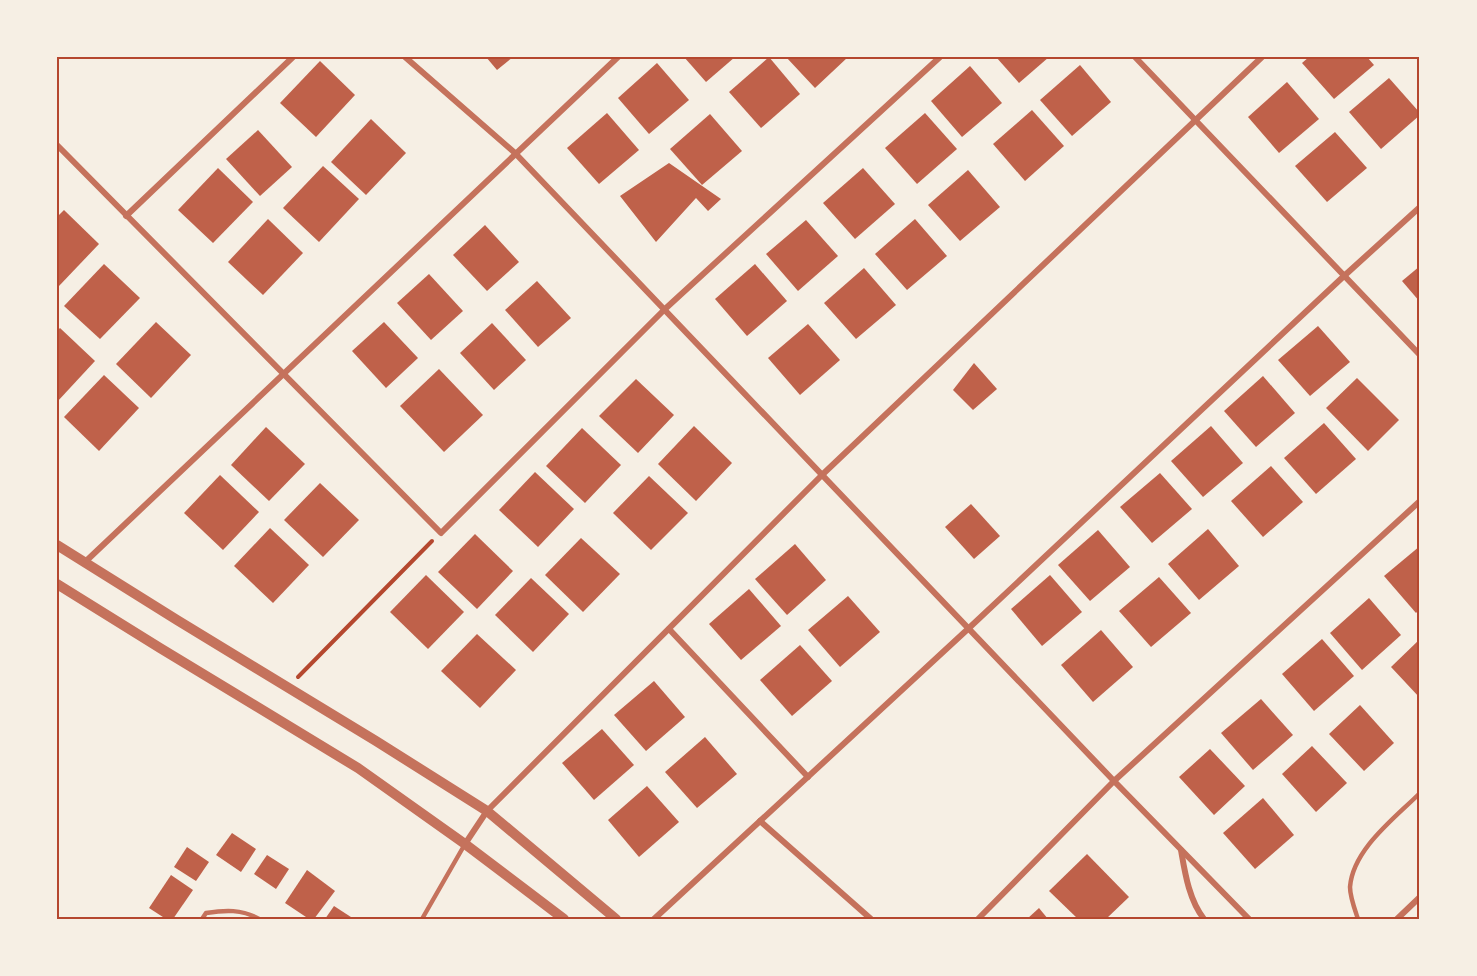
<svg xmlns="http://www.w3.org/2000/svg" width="1477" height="976" viewBox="0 0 1477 976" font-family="'Asap Condensed',sans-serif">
<rect width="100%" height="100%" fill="#f6efe4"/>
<!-- building -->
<g fill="#bf614a">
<path d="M486,57h27l-16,13z"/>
<path d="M684,57h51l-29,25z"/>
<path d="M769,57l31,37 -39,34 -32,-36z"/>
<path d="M786,57h62l-33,31z"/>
<path d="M996,57h53l-30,26z"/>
<path d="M1309,57h58l7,8 -40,34 -32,-36z"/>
<path d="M320,61l35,34 -39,42 -36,-34z"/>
<path d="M657,63l32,37 -40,34 -31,-36z"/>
<path d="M1080,65l31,37 -39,34 -32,-36z"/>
<path d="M970,66l32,37 -40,34 -31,-36z"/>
<path d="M1389,78l31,35v2l-39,34 -32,-37z"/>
<path d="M1287,82l32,37 -40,34 -31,-36z"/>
<path d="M1032,110l32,36 -39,35 -32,-37z"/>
<path d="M607,113l32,37 -40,34 -32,-36z"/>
<path d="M925,113l32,36 -40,35 -32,-36z"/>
<path d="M710,114l32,37 -40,34 -32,-36z"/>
<path d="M371,119l35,34 -40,42 -35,-33z"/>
<path d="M258,130l34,37 -32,29 -34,-37z"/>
<path d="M1335,132l32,36 -40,34 -32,-36z"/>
<path d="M669,163l52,36 -13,12 -12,-13 -40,44 -36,-46z"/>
<path d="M323,166l36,33 -40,43 -36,-34z"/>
<path d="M218,168l35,34 -40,41 -35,-33z"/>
<path d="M863,168l32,36 -40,35 -32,-36z"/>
<path d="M968,170l32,37 -40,34 -32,-36z"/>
<path d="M64,210l35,34 -40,42 -2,-2v-67z"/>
<path d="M268,219l35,34 -40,42 -35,-33z"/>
<path d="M915,219l32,37 -40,34 -32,-36z"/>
<path d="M806,220l32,36 -40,35 -32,-37z"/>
<path d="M485,225l34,37 -32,29 -34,-36z"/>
<path d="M104,264l36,34 -40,41 -36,-33z"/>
<path d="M755,264l32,37 -40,35 -32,-37z"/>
<path d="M1420,266v36l-18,-21z"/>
<path d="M864,268l32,37 -40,34 -32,-36z"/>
<path d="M429,274l34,37 -32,29 -34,-37z"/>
<path d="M537,281l34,37 -33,29 -33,-37z"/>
<path d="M156,322l35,33 -40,43 -35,-34z"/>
<path d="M384,322l34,36 -32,30 -34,-37z"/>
<path d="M492,323l34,37 -32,30 -34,-37z"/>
<path d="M808,324l32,36 -40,35 -32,-37z"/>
<path d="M1318,326l32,36 -40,34 -32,-36z"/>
<path d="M60,328l35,33 -38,41v-71z"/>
<path d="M974,363l23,26 -24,21 -20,-20z"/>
<path d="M439,369l44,46 -39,37 -44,-46z"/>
<path d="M104,375l35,33 -40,43 -35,-34z"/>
<path d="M1263,376l32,37 -39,34 -32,-36z"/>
<path d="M1357,378l42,42 -31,31 -42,-43z"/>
<path d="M636,379l38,36 -36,38 -39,-37z"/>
<path d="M1324,423l32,36 -40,35 -32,-36z"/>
<path d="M694,426l38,37 -36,38 -38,-37z"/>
<path d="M1211,426l32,37 -40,34 -32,-36z"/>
<path d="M266,427l39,37 -36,37 -38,-36z"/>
<path d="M582,428l39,37 -36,38 -39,-37z"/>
<path d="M1271,466l32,36 -40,35 -32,-36z"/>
<path d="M535,472l39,37 -36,38 -39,-37z"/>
<path d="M1160,473l32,36 -40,34 -32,-36z"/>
<path d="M220,475l39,37 -36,38 -39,-37z"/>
<path d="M649,476l39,37 -37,37 -38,-37z"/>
<path d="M320,483l39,37 -36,37 -39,-37z"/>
<path d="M971,504l29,32 -26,23 -29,-32z"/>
<path d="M270,528l39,37 -36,38 -39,-37z"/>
<path d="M1208,529l31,37 -40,34 -31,-36z"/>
<path d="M1098,530l32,37 -40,34 -32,-36z"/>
<path d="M475,534l38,37 -36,38 -39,-37z"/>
<path d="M581,538l39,36 -37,38 -38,-37z"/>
<path d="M795,544l31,36 -39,35 -32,-36z"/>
<path d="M1420,546v63l-4,4 -32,-37z"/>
<path d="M426,575l38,37 -36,37 -38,-37z"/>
<path d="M1050,575l32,37 -40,34 -31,-37z"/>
<path d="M1159,577l32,36 -40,34 -32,-36z"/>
<path d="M531,578l38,36 -36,38 -38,-37z"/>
<path d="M749,589l32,37 -40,34 -32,-36z"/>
<path d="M848,596l32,36 -40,35 -32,-37z"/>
<path d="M1369,598l32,37 -39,35 -32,-37z"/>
<path d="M1101,630l32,37 -40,35 -32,-37z"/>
<path d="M477,634l39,36 -36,38 -39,-37z"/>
<path d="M1322,639l32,37 -40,35 -32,-37z"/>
<path d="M1420,639v59l-29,-31z"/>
<path d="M800,645l32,36 -40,35 -32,-36z"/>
<path d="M654,681l31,36 -39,34 -32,-36z"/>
<path d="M1261,699l32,36 -40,35 -32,-37z"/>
<path d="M1360,705l34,38 -30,28 -35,-37z"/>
<path d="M602,729l32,36 -40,35 -32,-37z"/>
<path d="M705,737l32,37 -40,34 -32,-36z"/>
<path d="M1312,746l35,37 -31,29 -34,-38z"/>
<path d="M1210,749l35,37 -31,29 -35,-38z"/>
<path d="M647,786l32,36 -40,35 -31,-37z"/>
<path d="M1263,798l31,37 -39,34 -32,-36z"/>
<path d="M232,833l24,16 -15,23 -25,-17z"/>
<path d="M187,847l22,15 -13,19 -22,-14z"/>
<path d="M1087,854l42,43 -23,22h-28l-29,-28z"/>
<path d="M267,855l22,14 -13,20 -22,-15z"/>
<path d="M307,870l28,21 -21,28h-5l-24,-16z"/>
<path d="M171,875l22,15 -20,29h-7l-17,-11z"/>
<path d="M334,906l20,13h-29z"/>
<path d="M1039,908l9,11h-21z"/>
</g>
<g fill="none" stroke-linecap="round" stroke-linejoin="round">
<!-- path -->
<path stroke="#b5482f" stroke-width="4" d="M298,677l134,-136"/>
<!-- service -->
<g stroke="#c5725c" stroke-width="4.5">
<path d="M202,919l4,-6c19,-3 36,-4 53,6"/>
<path d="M422,919l43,-75"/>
<path d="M1358,919c-3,-9 -8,-22 -8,-32 3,-38 45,-69 70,-94"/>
</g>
<!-- minor -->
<g stroke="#c5725c" stroke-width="6">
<path d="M405,57l110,96 599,628 135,138"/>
<path d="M1135,57l285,298"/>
<path d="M57,145l384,388 224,-224 275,-252"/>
<path d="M126,216l167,-159"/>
<path d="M84,563l534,-506"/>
<path d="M669,629l139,148"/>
<path d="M760,821l111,98"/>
<path d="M465,844l22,-33 336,-337 439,-417"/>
<path d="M1181,850c4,23 8,50 23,69"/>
<path d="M654,919l315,-291 375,-352 76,-69"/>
<path d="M978,919l136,-138 306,-280"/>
<path d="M1397,919l23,-22"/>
</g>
<!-- tertiary -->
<g stroke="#c5725c" stroke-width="10">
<path d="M57,545l120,75 199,121 111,70 129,108"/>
<path d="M57,584l103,64 198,120 107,76 99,75"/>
</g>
</g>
<!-- border -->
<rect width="1477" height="976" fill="none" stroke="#f6efe4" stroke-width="117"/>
<rect x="58" y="58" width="1360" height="860" fill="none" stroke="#b5482f" stroke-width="2"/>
</svg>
